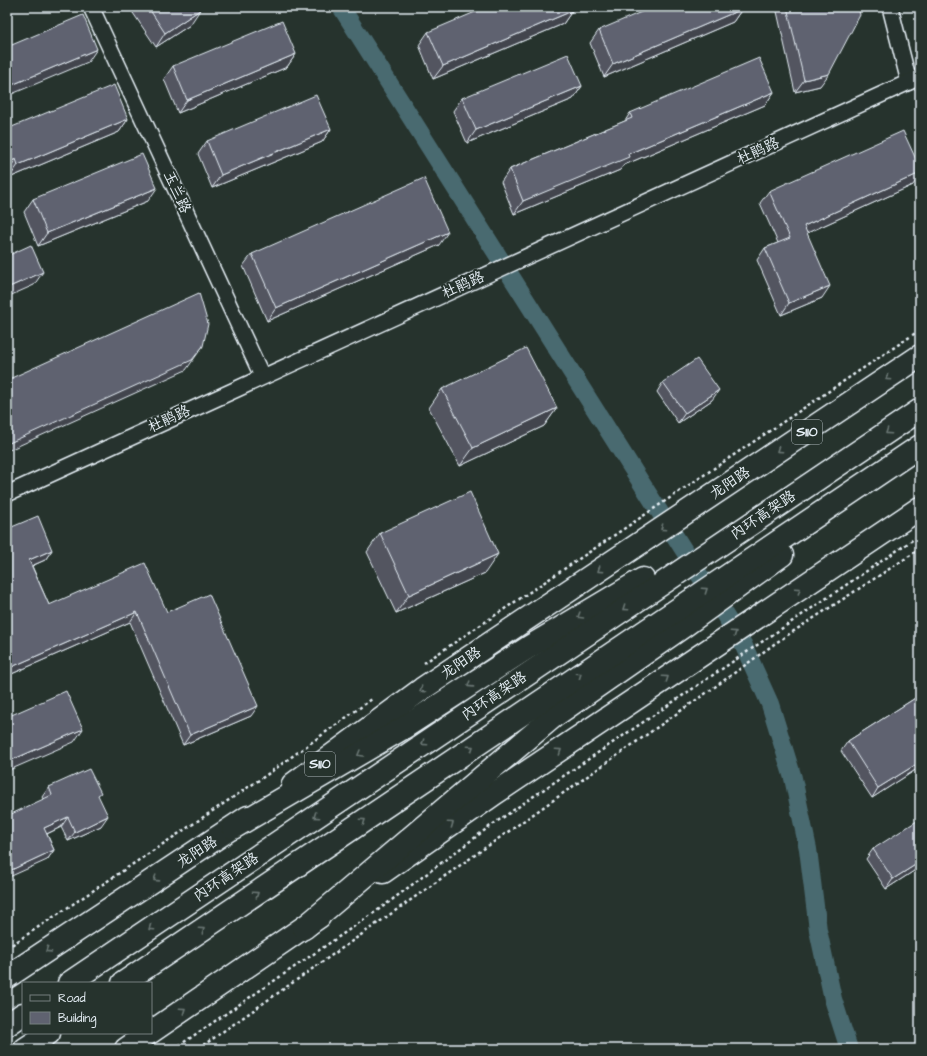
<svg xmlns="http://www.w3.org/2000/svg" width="927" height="1056" viewBox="0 0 927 1056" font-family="'Architects Daughter','LXGW WenKai TC',sans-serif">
<rect width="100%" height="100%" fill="#26332d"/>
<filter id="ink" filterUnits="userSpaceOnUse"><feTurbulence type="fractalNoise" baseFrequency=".025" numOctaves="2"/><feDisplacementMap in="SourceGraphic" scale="8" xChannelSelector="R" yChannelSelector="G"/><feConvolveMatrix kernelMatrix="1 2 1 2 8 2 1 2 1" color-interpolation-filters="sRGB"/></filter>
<g filter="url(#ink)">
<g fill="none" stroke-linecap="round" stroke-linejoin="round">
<!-- canal -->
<path stroke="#496a70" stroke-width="18" d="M341,7l402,637 27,60 23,74 15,71 10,81 15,69 16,50"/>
<defs>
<g id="minor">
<path d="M91,7l171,369"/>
<path d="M890,7l19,75"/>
<path d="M7,494l913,-417"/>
</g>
<g id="primary">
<path d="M293,784l129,-95 498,-333"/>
<path d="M383,872l111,-78 426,-286"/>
<path d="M7,977l241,-160"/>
<path d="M151,1032l168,-115"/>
<path d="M126,1049l23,-16"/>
</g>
<g id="trunk">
<path d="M233,828l172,-101 124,-80 114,-68"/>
<path d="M304,928l249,-211 131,-91 98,-71"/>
<path d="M69,983l851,-573"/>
<path d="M123,983l797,-537"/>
<path d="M7,1025l16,-11"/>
<path d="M25,1049l24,-16"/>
</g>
</defs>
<!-- minor casing -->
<use href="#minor" stroke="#e8f1f8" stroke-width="18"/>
<!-- primary casing -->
<use href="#primary" stroke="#e8f1f8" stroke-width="25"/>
<!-- trunk casing -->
<use href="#trunk" stroke="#e8f1f8" stroke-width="25"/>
<!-- path -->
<g stroke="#e8f1f8" stroke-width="2.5" stroke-dasharray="3 3" stroke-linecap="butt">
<path d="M424,663l496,-333"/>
<path d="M7,948l258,-172 107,-77"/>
<path d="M174,1049l207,-141 108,-81 42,-29 389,-263"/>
<path d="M198,1049l521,-365 58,-42 143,-93"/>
</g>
<!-- minor -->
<use href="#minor" stroke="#26332d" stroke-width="15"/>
<!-- primary -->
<use href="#primary" stroke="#26332d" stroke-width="22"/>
<!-- trunk -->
<use href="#trunk" stroke="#26332d" stroke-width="22"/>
</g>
<!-- wall -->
<g fill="#525460" stroke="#e8f1f8">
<path d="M129,7h69l-8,18 -34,22z"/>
<path d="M776,7h82l-38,79 -25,6z"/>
<path d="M742,9l-9,13 -129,55 -14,-34 9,-13z"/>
<path d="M572,11l-9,13 -130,55 -14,-34 9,-13z"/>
<path d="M296,54l-9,13 -109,46 -14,-34 9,-13z"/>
<path d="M582,86l-9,13 -106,44 -14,-32 9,-13z"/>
<path d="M774,92l-9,13 -141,60 -4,5 -106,44 -13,-32 9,-13 115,-48 5,-8z"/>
<path d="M128,119l-9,13 -110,46 -2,-6v-43z"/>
<path d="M331,129l-9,13 -110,46 -14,-34 9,-13z"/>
<path d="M913,185l-106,48 15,65 -41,17 -24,-55 8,-12 13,-5 -18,-40 9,-12z"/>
<path d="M33,199l115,2 -110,45 -14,-34z"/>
<path d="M439,245l-172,76 -24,-55 9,-12z"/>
<path d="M663,382l49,18 -34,23 -21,-31z"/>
<path d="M442,389l115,19 -13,18 -84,40 -31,-58z"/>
<path d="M7,529l45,21 -7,10 -13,6 17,39 118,7 84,104 -68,29 -53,-123 -123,54z"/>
<path d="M380,533l105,40 -89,40 -29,-61z"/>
<path d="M920,695v72l-48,31 -31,-47 7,-10z"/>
<path d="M49,787l49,10 3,29 -33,15 -7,-14 -14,7 7,16 -7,10 -4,-61 -1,-2z"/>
<path d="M873,849l47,18 -34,22 -20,-30z"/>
</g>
<!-- shaded-wall -->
<g fill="#42454e" stroke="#e8f1f8">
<path d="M742,9l-9,13 -129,55 9,-13z"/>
<path d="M200,10l-10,15 -34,22 9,-14z"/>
<path d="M572,11l-9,13 -130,55 10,-13z"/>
<path d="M97,49l-9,13 -81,34v-9z"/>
<path d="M296,54l-9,13 -109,46 9,-13z"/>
<path d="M829,74l-9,12 -25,6 9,-12z"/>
<path d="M582,86l-9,13 -106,44 9,-13z"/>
<path d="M774,92l-9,13 -141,60 -4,5 -106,44 9,-13 105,-47z"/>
<path d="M128,119l-9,13 -110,46 9,-13z"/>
<path d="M331,129l-9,13 -110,46 9,-13z"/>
<path d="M16,159l-9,13v-9z"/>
<path d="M920,173v2l-7,10 -117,53 8,-12z"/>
<path d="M157,188l-9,13 -110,45 9,-13z"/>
<path d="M448,232l-9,13 -172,76 9,-13z"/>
<path d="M43,272l-9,13 -27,12v-9z"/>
<path d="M830,286l-8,12 -41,17 8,-12z"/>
<path d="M203,346l-17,24 -179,81v-7z"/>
<path d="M719,390l-7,10 -34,23 7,-10z"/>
<path d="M557,408l-13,18 -84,40 13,-18z"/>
<path d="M52,550l-7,10 -23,10 7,-10z"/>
<path d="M498,554l-13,19 -89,40 13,-18z"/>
<path d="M137,612l-7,10 -123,54v-7z"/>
<path d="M258,706l-7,10 -68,29 7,-10z"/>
<path d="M83,729l-9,13 -67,29v-9z"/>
<path d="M920,762v5l-48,31 6,-10z"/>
<path d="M108,816l-7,10 -33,15 7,-9z"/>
<path d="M68,817l-7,10 -23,11 6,-10z"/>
<path d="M54,850l-7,10 -40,18v-6z"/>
<path d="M920,862v5l-34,22 7,-10z"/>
</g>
<!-- building -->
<g fill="#5f6270" stroke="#e8f1f8">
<path d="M148,7h50l2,3 -35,23z"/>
<path d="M487,7h83l2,4 -129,55 -15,-34z"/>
<path d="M653,7h89v2l-129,55 -14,-34z"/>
<path d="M787,7h71l2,8 -31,59 -25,6z"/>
<path d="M83,15l14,34 -90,38v-40z"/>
<path d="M282,21l14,33 -109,46 -14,-34z"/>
<path d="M568,54l14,32 -106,44 -14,-32z"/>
<path d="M759,58l15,34 -146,62 1,3 -106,44 -13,-32 122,-51 -2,-5z"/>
<path d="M114,85l14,34 -110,46 -2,-6 -9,4v-34z"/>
<path d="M316,95l15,34 -110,46 -14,-34z"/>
<path d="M903,131l17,37v5l-116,53 26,60 -41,17 -24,-55 25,-10 -21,-47z"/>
<path d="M142,154l15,34 -110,45 -14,-34z"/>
<path d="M424,178l24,54 -172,76 -24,-54z"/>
<path d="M31,245l12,27 -36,16v-32z"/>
<path d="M199,293l9,31 -5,22 -11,14 -185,84v-64z"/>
<path d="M526,348l31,60 -84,40 -31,-59z"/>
<path d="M697,359l22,31 -34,23 -22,-31z"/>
<path d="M470,492l28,62 -89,41 -29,-62z"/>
<path d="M38,516l14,34 -23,10 20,45 96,-42 22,49 42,-18 49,112 -68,29 -53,-123 -130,57v-140z"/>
<path d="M66,691l17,38 -76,33v-45z"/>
<path d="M920,695v67l-42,26 -30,-47z"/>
<path d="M89,769l12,24 -3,2 10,21 -33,16 -7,-15 -24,11 10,22 -47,22v-56l45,-21 -3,-8z"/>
<path d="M920,819v43l-27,17 -20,-30z"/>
</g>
<!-- one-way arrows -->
<defs><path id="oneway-chevron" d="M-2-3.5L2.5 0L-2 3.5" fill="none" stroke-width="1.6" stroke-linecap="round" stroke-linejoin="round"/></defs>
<g stroke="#6a7674">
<use href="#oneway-chevron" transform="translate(888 378) rotate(146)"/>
<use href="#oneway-chevron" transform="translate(888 432) rotate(146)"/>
<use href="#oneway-chevron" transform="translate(779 450) rotate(146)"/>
<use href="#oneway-chevron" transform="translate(663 528) rotate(146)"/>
<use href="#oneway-chevron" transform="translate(600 570) rotate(146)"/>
<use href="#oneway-chevron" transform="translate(705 590) rotate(-34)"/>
<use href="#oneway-chevron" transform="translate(798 590) rotate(-34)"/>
<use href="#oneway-chevron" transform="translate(625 608) rotate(146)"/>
<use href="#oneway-chevron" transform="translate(580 616) rotate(149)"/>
<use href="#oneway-chevron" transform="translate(734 633) rotate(-34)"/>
<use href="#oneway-chevron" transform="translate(579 675) rotate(-34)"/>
<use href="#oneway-chevron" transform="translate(666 678) rotate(-34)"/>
<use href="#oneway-chevron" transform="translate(470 685) rotate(147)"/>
<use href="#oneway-chevron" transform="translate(422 690) rotate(146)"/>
<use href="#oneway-chevron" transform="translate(424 743) rotate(146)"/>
<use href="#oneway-chevron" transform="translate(471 748) rotate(-34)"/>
<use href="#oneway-chevron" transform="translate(559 751) rotate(-34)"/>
<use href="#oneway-chevron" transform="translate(360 754) rotate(150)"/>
<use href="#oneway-chevron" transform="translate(316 816) rotate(146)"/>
<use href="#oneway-chevron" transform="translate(363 821) rotate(-34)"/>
<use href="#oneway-chevron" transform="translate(451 824) rotate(-35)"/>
<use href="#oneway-chevron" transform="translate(156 879) rotate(147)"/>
<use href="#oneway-chevron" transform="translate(256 894) rotate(-34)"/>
<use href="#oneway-chevron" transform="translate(151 928) rotate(146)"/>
<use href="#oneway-chevron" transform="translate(202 930) rotate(-34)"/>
<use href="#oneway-chevron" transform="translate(48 950) rotate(147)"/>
<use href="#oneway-chevron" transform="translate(183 1010) rotate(-34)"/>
</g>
</g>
<g text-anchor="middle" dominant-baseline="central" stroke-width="4" stroke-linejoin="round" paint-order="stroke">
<!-- shield labels -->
<g fill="#26332d" stroke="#aeb8bb" stroke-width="1">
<rect x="792" y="420" width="30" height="24" rx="3"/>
<rect x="305" y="752" width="30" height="24" rx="3"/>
</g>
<g font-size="14" font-weight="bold" fill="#e8f1f8">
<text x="807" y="432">S110</text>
<text x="320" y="764">S110</text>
</g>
<!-- street labels -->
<g font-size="15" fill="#e8f1f8" stroke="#26332d">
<text transform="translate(758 151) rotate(-24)">杜鹃路</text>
<text transform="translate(177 192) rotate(65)">玉兰路</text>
<text transform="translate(463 285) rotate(-24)">杜鹃路</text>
<text transform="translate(169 419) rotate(-25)">杜鹃路</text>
<text transform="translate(730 483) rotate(-34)">龙阳路</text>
<text transform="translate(763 515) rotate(-34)">内环高架路</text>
<text transform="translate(461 663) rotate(-34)">龙阳路</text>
<text transform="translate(494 696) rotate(-34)">内环高架路</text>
<text transform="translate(197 852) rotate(-33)">龙阳路</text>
<text transform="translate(226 877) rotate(-34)">内环高架路</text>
</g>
</g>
<!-- margin -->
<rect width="927" height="1056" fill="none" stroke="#26332d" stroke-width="24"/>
<rect x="12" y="12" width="903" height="1032" fill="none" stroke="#e8f1f8" stroke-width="1.5" filter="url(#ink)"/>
<!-- legend -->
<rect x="22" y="982" width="130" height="52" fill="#26332d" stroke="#747f7e"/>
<rect x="30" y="995" width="20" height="6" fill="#26332d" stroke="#747f7e"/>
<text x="58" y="1002" font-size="12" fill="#e8f1f8">Road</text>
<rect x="30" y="1012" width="20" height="12" fill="#5f6270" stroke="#747f7e"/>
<text x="58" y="1022" font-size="12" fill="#e8f1f8">Building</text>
</svg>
